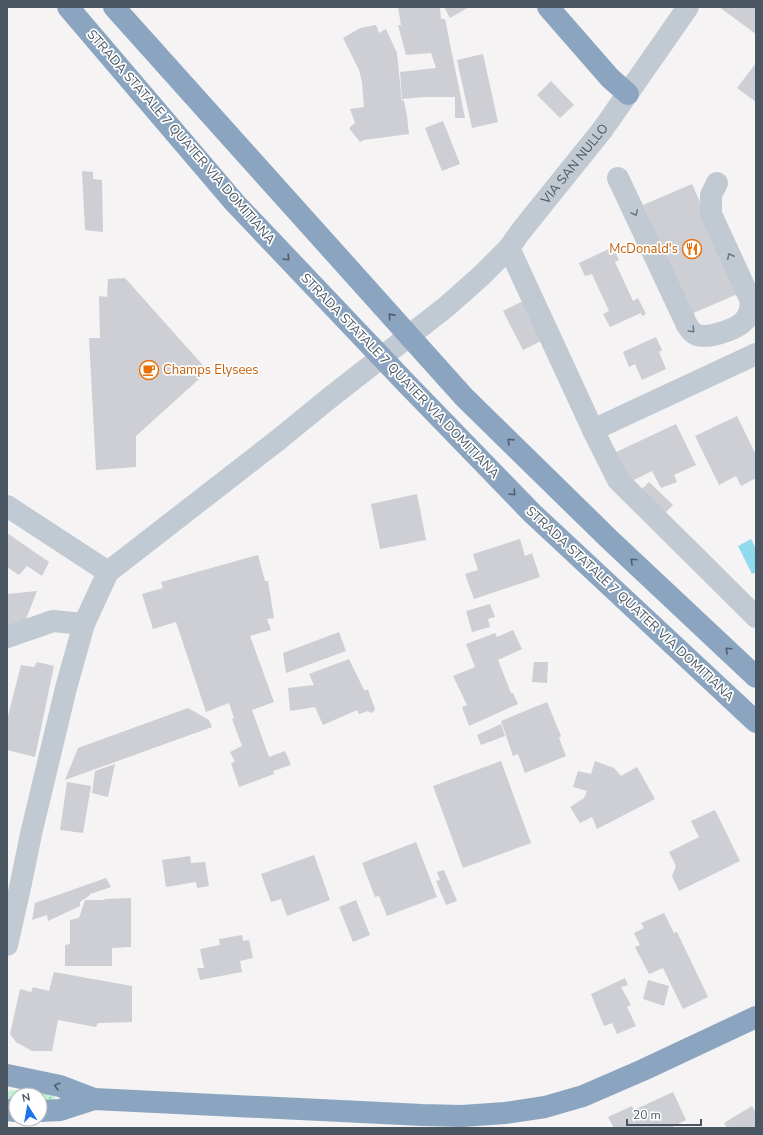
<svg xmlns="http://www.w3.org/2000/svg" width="763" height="1135" viewBox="0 0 763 1135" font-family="'Nunito Sans',sans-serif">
<defs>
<pattern id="grass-dots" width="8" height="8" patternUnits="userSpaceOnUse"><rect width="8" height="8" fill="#c3f1d5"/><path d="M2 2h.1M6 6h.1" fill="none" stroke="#a0c6b0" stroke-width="1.8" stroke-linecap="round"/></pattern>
</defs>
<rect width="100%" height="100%" fill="#f5f3f3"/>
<!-- grass -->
<path fill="url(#grass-dots)" d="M13,1090l40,5 2,2 -1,2 -6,2h-8v-6h-24v5l-9,-2v-6z"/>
<!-- water -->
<path fill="#90daee" d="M751,539l5,10v23l-4,2 -14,-28z"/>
<!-- building -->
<g fill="#cdcfd5">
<path d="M398,7h42l1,12h4l20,99h-10v-21h-31l-22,2 -2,-27 36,-4 -5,-15 -25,2 -8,-30h3z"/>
<path d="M444,7h25l-19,11z"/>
<path d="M719,7h37v27z"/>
<path d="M376,25l3,8 7,-4 11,24 5,50v-3l2,1 3,15 2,18 -45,6 -4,2 -11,-14 6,-5 -5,-14 14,-2 -2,-25 -3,-12 -16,-32 17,-10z"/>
<path d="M483,54l15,68 -26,6 -15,-68z"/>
<path d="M756,63v39l-19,-14z"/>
<path d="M551,81l23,24 -14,13 -23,-23z"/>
<path d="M443,121l17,43 -18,7 -17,-43z"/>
<path d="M82,171l11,1v7l9,1 1,52 -18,-2z"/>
<path d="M692,184l48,109 -49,21 -48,-109z"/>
<path d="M613,247l6,13 -4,2 18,39 5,-3 8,16 -4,2 -1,-3 -31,14 -7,-13 6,-3 -17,-37 -7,2 -6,-13z"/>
<path d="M125,278l83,93 -72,65v31l-40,3 -7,-132h11l-1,-42 8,1 1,-18z"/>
<path d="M525,300l20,39 -22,11 -20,-39z"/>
<path d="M656,337l6,13 -3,2 7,17 -24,11 -7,-16 -6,3 -6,-15z"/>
<path d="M737,416l19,39v23l-15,8 -5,-10 -17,9 -24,-49z"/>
<path d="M676,424l20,41 -22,10 3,7 -16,6 -9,-17 -22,11 -18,-28z"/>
<path d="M649,482l24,23 -9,9 -24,-23z"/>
<path d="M417,494l9,46 -46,9 -9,-45z"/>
<path d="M7,533l42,29 -7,14 -15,-10 -8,9 -12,-8z"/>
<path d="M520,539l5,17 7,-3 8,24 -66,22 -9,-25 13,-4 -5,-16z"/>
<path d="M258,555l7,26h3l6,37 -7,1 4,11 -21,6 24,66 -22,8 17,47 16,-6 6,14 -18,6 1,3 -35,13 -8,-24 4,-1 -5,-10 12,-6 -10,-27 2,-1 -5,-15 -23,9 -30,-90 -23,7 -11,-35 21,-6 -2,-6z"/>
<path d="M37,591l-13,33 -17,7v-37z"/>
<path d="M490,604l5,13 -7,2 2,8 -18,5 -6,-21z"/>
<path d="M513,630l9,19 -24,11 13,33h2l5,11 -49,22 -7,-19 5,-2 -14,-29 22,-9 -9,-23 29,-11 2,4z"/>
<path d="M339,632l7,19 -60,22 -3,-20z"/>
<path d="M349,659l15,31h4l7,19 -1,2 -3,2 -3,-2 -9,3 -2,-4 -34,15 -8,-18 -25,4 -2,-23 26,-3 -5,-11z"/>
<path d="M37,662l17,4 -19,91 -28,-7v-30l14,-55 13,2z"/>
<path d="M534,662h14l-1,21 -15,-1z"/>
<path d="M547,702l14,34 -2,2 7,18 -41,17 -7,-19 -5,2 -12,-35z"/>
<path d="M188,708l21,12 3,7 -147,53 13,-32z"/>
<path d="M501,724l4,12 -24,9 -4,-10z"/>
<path d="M501,761l30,82 -68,25 -30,-82z"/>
<path d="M595,761l19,7 7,8 16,-9 18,32 -58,30 -5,-12 -12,6 -10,-16 14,-9 3,-7 -14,-4 5,-16 13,3z"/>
<path d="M115,764l-7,33 -16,-4 3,-22z"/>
<path d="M67,782l24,4 -8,47 -23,-3z"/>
<path d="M715,810l25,51 -61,30 -7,-15 4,-10 -7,-14 30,-15 -8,-16z"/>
<path d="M416,842l21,55 -50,19 -8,-20 -4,1 -13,-34z"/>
<path d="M314,855l16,45 -43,16 -6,-17 -10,3 -10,-28z"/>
<path d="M190,856l1,7 14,-1 4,24 -12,2 -1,-6 -30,5 -4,-27z"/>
<path d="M444,870l13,31 -11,4 -10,-24 4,-1 -3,-8z"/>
<path d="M106,878l5,9 -21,7 -1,2 -9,6v4l-32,15 -1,-6 -15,5 3,-17z"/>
<path d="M131,898v49l-19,1v18h-47v-21l5,-1v-24l9,-2 6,-18h19l1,-1z"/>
<path d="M356,900l14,35 -17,7 -14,-35z"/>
<path d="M664,913l10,20 3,-1 31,65 -25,12 -20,-41 -14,6 -14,-27 5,-2 -6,-12 10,-5 -3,-5z"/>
<path d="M242,935l1,6 6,-1 4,18 -13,3 2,11 -42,8 -3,-12h7l-4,-19 20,-4 -1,-6z"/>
<path d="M54,972l78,14v36l-34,1 -2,4 -38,-7 -6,31h-20l-16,-9 -6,-8 10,-45 11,3 2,-5 16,4z"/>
<path d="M625,978l3,7 -7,2 10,18 -4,2 9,19 -19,8 -5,-11 -8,3 -13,-32z"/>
<path d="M648,980l21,6 -5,20 -21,-7z"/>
<path d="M673,1092l13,28 -16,8h-56l-6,-11 24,-11 2,4z"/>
<path d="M752,1106l4,7v15h-29l-3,-5z"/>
</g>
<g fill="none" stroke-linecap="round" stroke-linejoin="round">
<!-- minor -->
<g stroke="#c1cad2" stroke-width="22">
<path d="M618,178l69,147c2,3 5,8 8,9 11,6 38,-4 47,-11 7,-6 9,-14 9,-22l-40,-87v-19l6,-12"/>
<path d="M509,248l84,182 25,50 138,137"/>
<path d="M593,430l163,-76"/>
<path d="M7,506l101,66"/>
<path d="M7,637l46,-16 31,3"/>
<path id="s1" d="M7,945l14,-62 10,-49 35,-146 18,-64 24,-52 170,-132 54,-44 114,-89 35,-31 28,-28 12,-17 82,-102 85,-122"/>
</g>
<!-- highway -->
<g stroke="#8ba5c1" stroke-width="22">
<path d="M68,7l167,196 171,180 126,130 224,209"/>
<path d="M114,7l350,390 145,142 147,138"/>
<path d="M548,7l62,71 18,16"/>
<path d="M7,1075l53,11 34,13 328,16 40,1 43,-3 40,-6 38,-11 60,-26 113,-53"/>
<path d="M7,1110l9,1"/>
<path d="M40,1111l20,-1 34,-11"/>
</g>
</g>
<!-- one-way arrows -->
<defs><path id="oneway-chevron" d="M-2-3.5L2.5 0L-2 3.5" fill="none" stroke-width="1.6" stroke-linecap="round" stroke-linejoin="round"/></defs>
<g stroke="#6e7983">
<use href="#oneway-chevron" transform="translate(635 213) rotate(65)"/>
<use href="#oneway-chevron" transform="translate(730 256) rotate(-115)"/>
<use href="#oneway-chevron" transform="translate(692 330) rotate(46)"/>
</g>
<g stroke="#505e6b">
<use href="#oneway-chevron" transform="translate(287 258) rotate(47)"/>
<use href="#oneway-chevron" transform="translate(391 316) rotate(-132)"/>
<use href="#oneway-chevron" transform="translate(510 441) rotate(-136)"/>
<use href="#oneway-chevron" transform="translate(513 493) rotate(46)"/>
<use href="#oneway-chevron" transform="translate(633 561) rotate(-137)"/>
<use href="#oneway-chevron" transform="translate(728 650) rotate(-137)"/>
<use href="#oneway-chevron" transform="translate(57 1086) rotate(-165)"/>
</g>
<!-- icons -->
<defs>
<symbol id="restaurant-ring" viewBox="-11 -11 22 22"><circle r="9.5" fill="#fff" stroke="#e8710a" stroke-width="1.5"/><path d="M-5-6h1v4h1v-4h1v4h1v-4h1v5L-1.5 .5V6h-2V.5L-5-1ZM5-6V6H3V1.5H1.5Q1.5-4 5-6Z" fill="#e8710a"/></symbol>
<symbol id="cafe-ring" viewBox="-11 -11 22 22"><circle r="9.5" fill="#fff" stroke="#e8710a" stroke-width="1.5"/><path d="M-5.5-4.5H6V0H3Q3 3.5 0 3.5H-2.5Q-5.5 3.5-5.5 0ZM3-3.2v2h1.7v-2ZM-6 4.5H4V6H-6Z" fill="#e8710a"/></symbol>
</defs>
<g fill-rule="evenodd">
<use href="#restaurant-ring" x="681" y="238" width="22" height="22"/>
<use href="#cafe-ring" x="138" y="359" width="22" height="22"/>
</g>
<g text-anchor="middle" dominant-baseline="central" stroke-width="3.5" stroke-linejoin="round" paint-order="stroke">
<!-- street labels -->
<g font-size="13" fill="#4a5661" stroke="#fff">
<text transform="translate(181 137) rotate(49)">STRADA STATALE 7 QUATER VIA DOMITIANA</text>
<text stroke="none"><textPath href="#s1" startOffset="1010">VIA SAN NULLO</textPath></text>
<text transform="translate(400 376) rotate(46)">STRADA STATALE 7 QUATER VIA DOMITIANA</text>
<text transform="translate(630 604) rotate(43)">STRADA STATALE 7 QUATER VIA DOMITIANA</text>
</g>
<!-- food labels -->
<g font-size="13" fill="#c56008" stroke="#fff" text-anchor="end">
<text x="678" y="249">McDonald's</text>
<text x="163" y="370" text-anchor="start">Champs Elysees</text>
</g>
</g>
<!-- border -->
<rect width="763" height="1135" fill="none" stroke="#4a5661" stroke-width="16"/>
<!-- north arrow -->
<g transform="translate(28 1107) rotate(349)"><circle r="19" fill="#ffffff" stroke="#b7bbc0"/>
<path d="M0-3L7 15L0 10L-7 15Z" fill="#1a73e8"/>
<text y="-6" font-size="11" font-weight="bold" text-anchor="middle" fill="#4a5661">N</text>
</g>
<!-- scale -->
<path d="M627 1119v6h74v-6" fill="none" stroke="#4a5661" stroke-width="2"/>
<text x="633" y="1119" font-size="12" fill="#4a5661" stroke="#ffffff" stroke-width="3" paint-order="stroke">20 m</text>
</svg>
